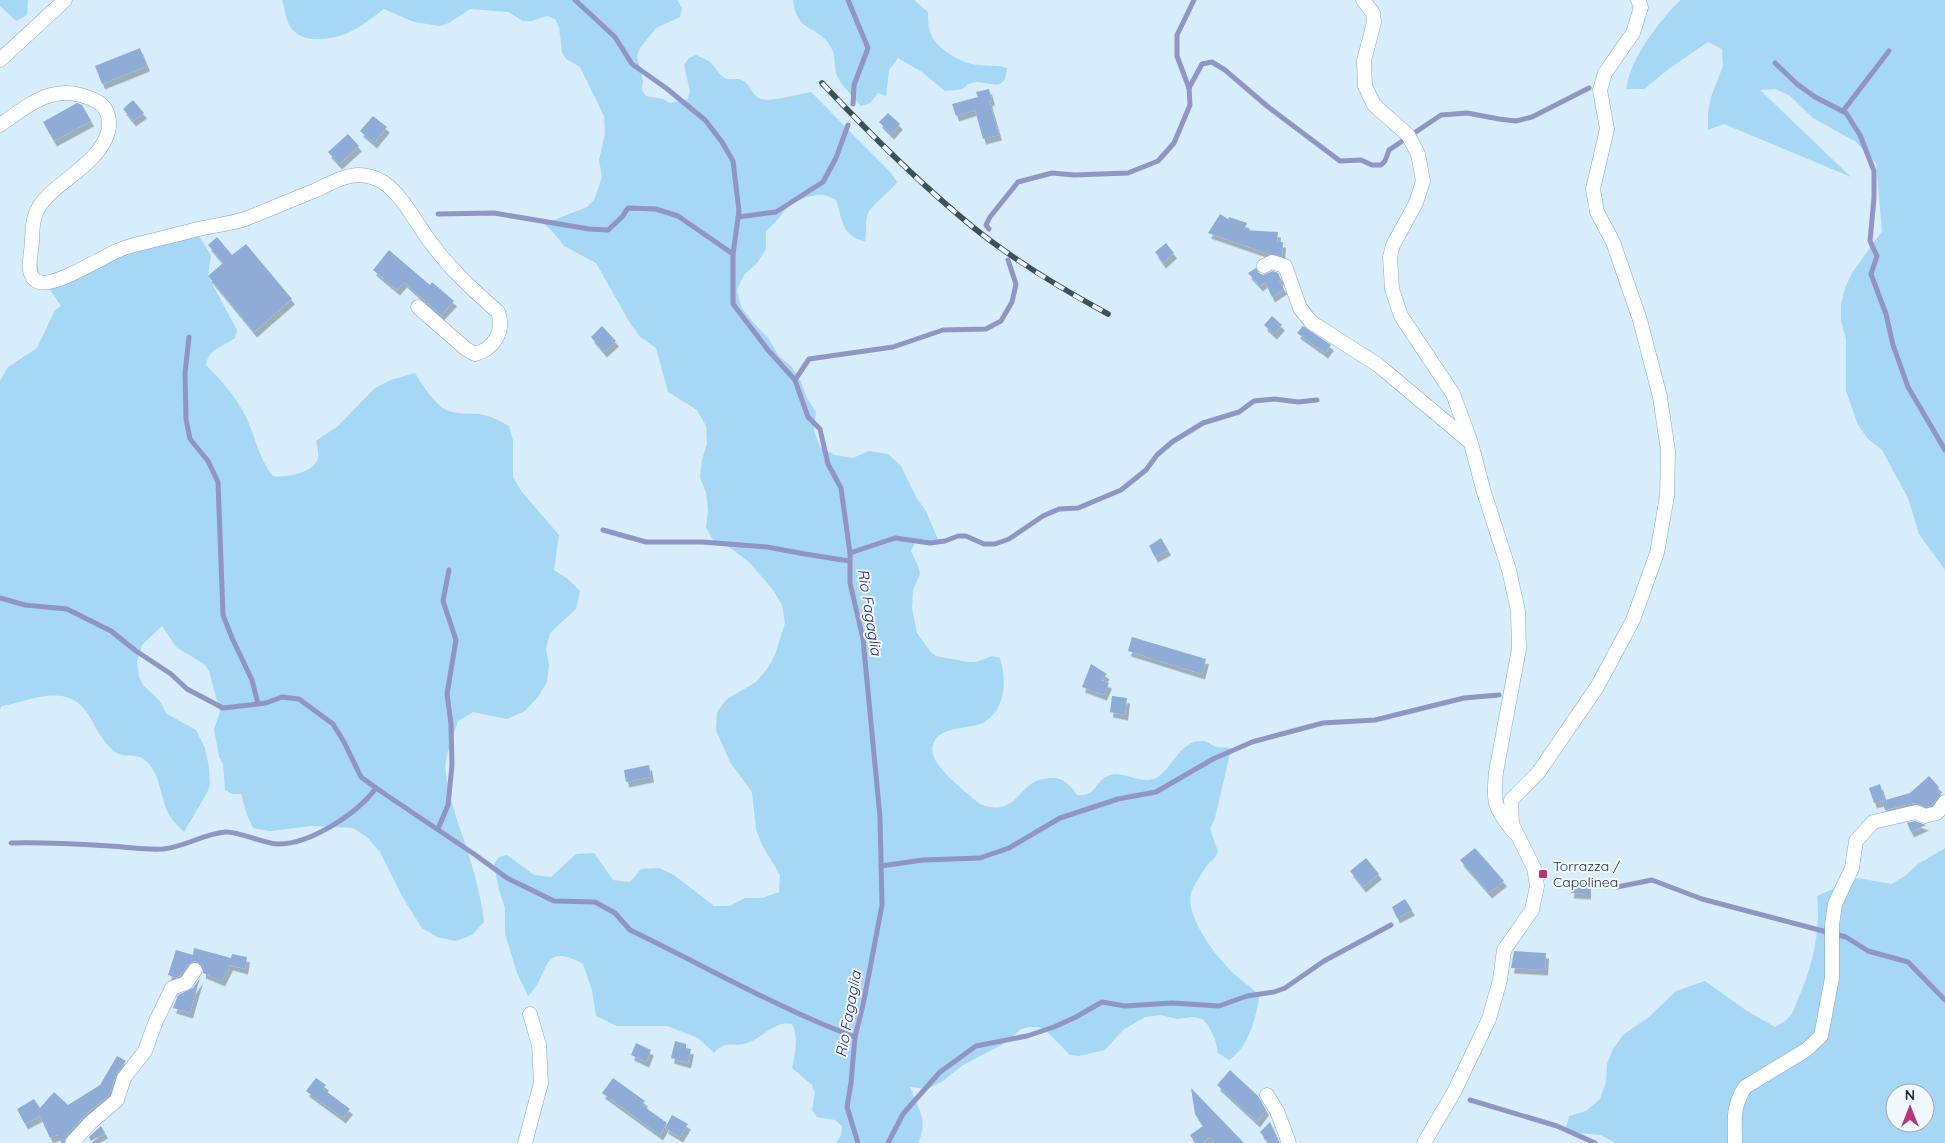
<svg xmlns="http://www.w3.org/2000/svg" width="1945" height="1143" viewBox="0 0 1945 1143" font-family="Quicksand,sans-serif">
<defs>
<filter id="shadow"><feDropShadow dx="3" dy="5.5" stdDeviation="0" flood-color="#0004"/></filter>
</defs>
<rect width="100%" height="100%" fill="#d8edfb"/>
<!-- green -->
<g fill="#a6d7f4" fill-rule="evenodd">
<path d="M0,0h28l-1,15 -11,6 -16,-15z"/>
<path d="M282,0h395l5,8 -2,9 -24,11 -16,20 -3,8 6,25 -1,9 4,6 17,3 7,4 18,-4 2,-8 -6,-26 5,-7 7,-3c6,3 13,5 17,10 4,4 6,9 10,12 7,5 15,-1 22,5 6,5 7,14 16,17 12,3 36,-5 50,-7l80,81 6,9c-7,11 -27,23 -30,34 -2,8 0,16 -2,25 -24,-4 -23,-24 -29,-41 -4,-2 -7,-4 -11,-5 -10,-2 -30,5 -37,12 -8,9 -13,17 -22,24v18l-9,14 -13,12 -7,15 4,17 11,14 17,18 9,16 14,12 9,15 6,16 9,14 -2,19 6,16 15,8 18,3 16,-7 19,3 13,12 15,31 10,14 14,33 -17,-5 -8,4 -4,8 7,15 2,8 -7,16 -1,18 5,25 13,18 6,5 32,6h8l16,-6 8,2c7,22 6,52 -17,65 -13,6 -42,3 -49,19 -9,18 19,38 30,49 6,4 12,11 18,14 6,2 13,3 19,2 24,-7 21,-29 52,-29 11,0 18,8 24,17 21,2 16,-14 33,-20 15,-4 31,10 46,3 15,-7 24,-39 47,-37 5,0 9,5 14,6 6,1 8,-1 14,2l-16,69 -5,10 8,24c-3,7 -8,9 -12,15 -5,7 -10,15 -14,23 -10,24 25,67 41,83 8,8 18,13 26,22 -2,22 -11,53 -30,65l-11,-7 -3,-14 -7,-14 -6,-6 -8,-2 -17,2 -16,-4 -16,2 -22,13 -18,20 -26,6 -9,-1 -24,-24 -8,-4h-9l-8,2 -14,13 -44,23 -20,16 -16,8 -17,-2c8,22 19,33 8,56h-82l5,-8 1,-9 -7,-6 -18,-3 -5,-7 3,-17 -3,-8 -20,-17c3,-15 7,-30 0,-44 -19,-4 -28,14 -45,19 -15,5 -20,-4 -33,10l-16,-15 -31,-12h-50l-21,-10 -4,-26 -9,-26c-43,-24 -33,12 -55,32l-11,-23 -12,-39v-26l-6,-18 -5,-26 5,-7 8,-2 27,20 17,2 25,-23 18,-1 19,27 17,2 11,-13 18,-1 15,7 40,31h16l15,-8h17l17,-6 1,-17 -18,-30 -6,-16 -4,-37 -22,-30 -14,-32 1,-18 10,-13 29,-17 11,-13 8,-14 10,-32 -3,-18 -9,-15 -23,-27 -21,-16 -14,-4 -9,-15 2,-18 -2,-17 -6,-16 2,-17 5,-16 -1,-18 -9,-16 -29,-18 -12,-44 -16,-11 -10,-14 -34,-60 -32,-17 -11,-14 -9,-8 43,-17 7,-7 8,-23 -3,-17 6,-26 -1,-18 -24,-49 -14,-8 -4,-7 -3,-25 -4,-8 -8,-3 -16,5h-8l-15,-9 -38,-3 -21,14 -9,3 -26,-4 -30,-13c-23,17 -37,30 -67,30 -10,0 -18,-2 -25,-10 -7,-8 -6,-19 -10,-29z"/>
<path d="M793,0h121l14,12c0,7 0,14 2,20 5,15 27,29 42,32 12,3 24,0 35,4 -2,29 -21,10 -36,15 -5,1 -3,2 -7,5 -4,3 -13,2 -19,3l-23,-19 -24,-14 -9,12 -3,26 -8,-3 -8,10 -9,3c-7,-9 -19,-19 -24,-30 -4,-10 0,-21 -7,-30 -14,-23 -33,-12 -37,-46z"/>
<path d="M1680,0h265v570l-26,-36 -11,-36 -26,-48 -14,-11 -10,-14 -12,-34v-52l-5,-18v-17l4,-16 7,-15 30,-42 -6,-68 -20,-21 -43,-24 -23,-22 -14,-7 -16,1 91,87 -127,-53 -16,6v-17l3,-16 12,-31 -1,-17 -14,-7 -38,26 -26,21h-18c6,-34 31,-64 54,-89z"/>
<path d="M198,235l13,20 -3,21 29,54 -2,8c-12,9 -26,10 -29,27 15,15 28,30 38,48 11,21 14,45 29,63 12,2 42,-3 45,-18 1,-5 -1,-12 -2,-17l22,-15 37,-38 16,-8 24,-7c6,10 22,35 34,38 10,4 21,2 31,3 11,2 20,7 29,12l4,15v36l9,15 37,43 -5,35 14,9 12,12 -4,18 -26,24 -4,16 3,16 -2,17 -9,15 -13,14 -18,8 -34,-7 -15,9c-4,13 -10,27 -12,40 -3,22 12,61 19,82 8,25 16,52 19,79l-12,13 -16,6 -19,-4 -15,-9 -19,-30 -23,-46 -12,-14 -15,-10 -42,-2 -41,5 -17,-3 -6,-13 -6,-21h-9l-7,-4 -2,-26 -4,-7 -5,-28 6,-17 -11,-41 -5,-7 -28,-17 -14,-21 -20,19 -5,16 2,16 4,8 16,15 8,14 29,16 9,18 4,19 1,18 -3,8 -23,39c-4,-5 -10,-9 -13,-14 -10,-15 -9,-35 -19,-50 -12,-18 -21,-9 -33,-14 -9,-4 -16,-15 -21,-22 -6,-11 -13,-27 -26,-33 -22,-10 -49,4 -71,7l-1,4v-329l8,-14 29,-19 18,-38 6,-4 -12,-18 67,-33z"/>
<path d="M1945,848v295h-330l-14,-8 -36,-3 4,-16 17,-5 14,-12 6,-17 1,-18 6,-15 10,-14 27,-19 26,-25 29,-10 42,30 28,16c4,-3 10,-5 13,-9 4,-3 7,-11 9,-17 15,-32 24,-69 20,-105l41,-18 33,6 14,-8 13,-12zM1895,1093h30v30h-30z"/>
</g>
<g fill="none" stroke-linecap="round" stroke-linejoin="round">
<!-- stream -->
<g stroke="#9195c3" stroke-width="5">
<path d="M575,0l40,37 17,27 34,24 39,32 17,22 11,19 6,50 -6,43v50l35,46 27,30"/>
<path d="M848,0l20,48 -14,37 -1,19"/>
<path d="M1775,63l22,21 18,13 31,16 14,22 14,36v27l-4,43 7,15 -6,18 15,40 7,31 15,42 37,63"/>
<path d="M1189,88l13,-24 10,-2 13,8 42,36 73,55 21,-1 11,5h9l4,-4 4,-11 52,-35 26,-2 32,6 17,2 16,-4 57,-29"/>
<path d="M1843,111l46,-60"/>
<path d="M438,214l56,-1 95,16 19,1 14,-13 6,-9 28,1 22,7 55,38"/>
<path d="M738,217l38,-5 47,-30 13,-24 12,-33"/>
<path d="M989,229l-3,-4 4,-8 28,-35 34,-9 22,2 54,-2 30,-12 16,-18 16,-38 -1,-17 -12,-32v-21l17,-35"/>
<path d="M189,337l-4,36 1,46 4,20 18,22 10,21 5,133 9,23 20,42 6,24"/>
<path d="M603,530l43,12h56l65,5 38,7 44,7"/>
<path d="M850,553l45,-15 35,5 15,-2 13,-5h8l18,8h11l14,-5 34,-23 16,-7 19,-1 43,-18 25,-20 11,-15 15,-13 31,-19 36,-11 15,-11 21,-2 23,3 19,-2"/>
<path d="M0,598l25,7 42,4 44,22 25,20 35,23 16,15 36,19 43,-5 16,-6 17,2 34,25 11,18 17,35 15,11 98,66 33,24 47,23 41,1 20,11 15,17c75,36 147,78 225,107"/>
<path d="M438,829l10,-24 4,-40 -1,-41 -4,-30 9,-54 -13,-39 6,-31"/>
<path d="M11,843c33,-1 66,1 99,3 18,1 35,4 53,3 22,-2 40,-15 62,-17 14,-1 36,11 52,12 32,1 80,-30 99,-56"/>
<path d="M881,866l42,-6 57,-2 29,-10 51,-30 58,-19 38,-7 57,-33 39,-17 71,-19 52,-3 89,-22 35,-3"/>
<path d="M1617,887l35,-7 50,19 144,38 22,14 40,11 37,38"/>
<path d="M1470,1100l87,26 38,17"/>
<path d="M858,1143l-11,-36 4,-24 4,-46 8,-32 19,-100 -2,-88 -17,-178 -13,-56v-30l-9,-65 -13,-24 -8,-35 -12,-12 -13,-37 14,-21 84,-12 50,-17 43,-1 15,-8 11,-19 4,-18 -8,-24"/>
<path d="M888,1143l15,-29 37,-42 36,-26 51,-10 27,-9 22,-10 26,-15 23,4 47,-3 47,3 28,-10 27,-4 11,-4 39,-27 67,-36"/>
</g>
</g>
<!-- building -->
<g fill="#8facd6" filter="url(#shadow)">
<path d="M140,48l7,18 -45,18 -7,-18z"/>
<path d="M989,89l3,11 -3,1 10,34 -16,4 -8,-29 -19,6 -4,-12 26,-7 -2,-5z"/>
<path d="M133,100l11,13 -11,8 -10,-12z"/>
<path d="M77,103l5,2 9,16 -37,20 -11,-19z"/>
<path d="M888,113l12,11 -9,10 -12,-12z"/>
<path d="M373,116l14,11 -13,16 -14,-12z"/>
<path d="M348,134l11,12 -20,18 -11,-12z"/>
<path d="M1220,214l8,5 1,-2 18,6 -3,7 34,2 -1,10h6l-1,14 -13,-2 -61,-21z"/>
<path d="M217,237l15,18 14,-11 46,55 -38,33 -46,-56 15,-13 -15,-18z"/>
<path d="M1166,243l8,10 -11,10 -8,-11z"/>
<path d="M389,250l41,35 2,-3 22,19 -13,14 -37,-33 -7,8 -24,-20z"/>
<path d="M1256,268l3,5 4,2 10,-4 5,2 3,7 -2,1 5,8 -12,8 -7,-15 -5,4 -12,-13z"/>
<path d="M1272,316l10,9 -8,9 -10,-9z"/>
<path d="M602,326l14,15 -12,11 -13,-15z"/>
<path d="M1303,326l28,19 -6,8 -28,-20z"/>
<path d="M1161,538l7,12 -13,7 -6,-11z"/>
<path d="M1132,637l74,22 -4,15 -74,-23z"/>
<path d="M1091,664l16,10 -6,6 8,3 -5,12 -22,-8z"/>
<path d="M1112,696l15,2 -2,17 -15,-3z"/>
<path d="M649,765l2,12 -25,5 -2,-12z"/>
<path d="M1929,776l10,11 -2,3 4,4 -9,11 -6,2 -12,-4 -29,7 -3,-9 28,-8z"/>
<path d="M1880,784l5,16 -11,3 -5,-15z"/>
<path d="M1915,821l11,4 -15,7 -4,-9z"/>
<path d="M1475,848l29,33 -15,12 -29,-33z"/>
<path d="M1366,858l13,16 -16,13 -13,-16z"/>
<path d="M1572,880l16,1v13l-17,-1z"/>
<path d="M1405,899l7,11 -15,8 -5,-11z"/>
<path d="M194,948l37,10 1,-4 15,3 -2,12 -15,-4 -8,16 -19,-8v-7l-8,-5 -7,4 -8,11 -5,2 -7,-3 8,-25 17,5z"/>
<path d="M1514,951l32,2 -1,17 -34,-2z"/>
<path d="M200,978l-10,35 -17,-5 5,-13 15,-7z"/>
<path d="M675,1041l11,3v4l5,1 -3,14 -17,-5z"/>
<path d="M636,1043l15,7 -5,12 -15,-7z"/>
<path d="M117,1056l9,5 -10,14 -7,20 -25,21 -20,23 -4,2 -3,-6 -7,3 -10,-22 -15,8 -8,-15 17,-10 6,9 14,-16 14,13 32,-20z"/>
<path d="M1230,1070l28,26 8,14 -9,12 -40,-37z"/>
<path d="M316,1078l10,7 -3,4 27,20 -7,9 -37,-27z"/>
<path d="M613,1078l32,23 -3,4 25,18 -7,12 -58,-42z"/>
<path d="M1191,1088l53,55h-30l-4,-6 -8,6h-7l-5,-8 13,-9 -8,-12z"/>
<path d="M672,1115l16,9 -8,13 -15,-9z"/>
<path d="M1270,1122l8,18 -2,3h-7l-9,-11z"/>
<path d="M101,1126l4,7 -14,8 -2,-4z"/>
</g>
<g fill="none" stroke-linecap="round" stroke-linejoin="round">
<defs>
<g id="street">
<path d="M1363,0l10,13 1,9 -10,39 1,25 9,19 34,30 10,19 5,27 -7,22 -23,42 -3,12 2,32 9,27 52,78 18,49 12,46 26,81 9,41 1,38 -23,123c-3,29 -2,36 17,59"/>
<path d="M0,60l65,-60"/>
<path d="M0,125c33,-23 57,-45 98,-23 10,6 13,19 10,30 -10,37 -64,53 -73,84 -4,11 -2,24 -4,35 -1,9 -4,22 4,29 16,13 72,-28 92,-33 22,-6 45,-11 67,-17 17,-4 35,-6 51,-11 23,-9 46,-19 69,-28 13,-6 30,-16 45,-16 7,0 18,3 24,7 20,14 31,38 46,58 19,27 44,50 69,72 7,19 -4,37 -23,42l-9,-5 -48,-42"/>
<path d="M1264,266l8,-4 13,4 15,42 11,14 67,43 92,77"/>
<path d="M1267,1095l10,16 12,32"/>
<path d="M72,1143l18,-20 27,-23 7,-22 21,-27 11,-30 16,-33 14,-5 9,-13"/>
<path d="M525,1143l16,-60 -2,-38 -9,-31"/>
<path d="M1424,1143l30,-51 35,-73 11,-39 4,-30 28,-40 5,-24 -3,-18 -22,-44 -1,-24 27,-27 59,-86 36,-67 24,-67 10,-57 1,-45 -8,-54 -20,-77 -27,-78 -16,-30 -4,-23 14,-60 -7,-39 5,-17 28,-40 8,-26 -3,-7"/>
<path d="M1735,1143c0,-24 -3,-35 10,-56l61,-37 15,-14 11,-58v-53l3,-21 17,-36 4,-27 17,-19 43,-10 9,4 12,-3 8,-11"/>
</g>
</defs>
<!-- street casing -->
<use href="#street" stroke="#86a8bd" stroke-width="15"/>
<!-- street -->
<use href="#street" stroke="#fff" stroke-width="14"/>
<defs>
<path id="rail" d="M822,83c48,51 97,100 152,145 41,33 88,61 134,86"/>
</defs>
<!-- rail casing -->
<use href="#rail" stroke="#405059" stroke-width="5.5"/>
<!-- rail -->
<use href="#rail" stroke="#f1f8fd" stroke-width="4" stroke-dasharray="11" stroke-linecap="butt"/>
</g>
<!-- markers -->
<rect fill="#b8357d" stroke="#f1f8fd" stroke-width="2" x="1538" y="869" width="10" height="10" rx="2.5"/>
<g text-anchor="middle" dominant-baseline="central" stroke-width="4" stroke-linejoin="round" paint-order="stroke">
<!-- poi labels -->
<g font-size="14" fill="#1c2a32" stroke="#f1f8fd" text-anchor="start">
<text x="1553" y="866">Torrazza /<tspan x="1553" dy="16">Capolinea</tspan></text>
</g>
<!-- water labels -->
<g font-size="15" font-style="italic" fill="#2d2b64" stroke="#f1f8fd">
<text transform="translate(870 612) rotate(81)">Rio Fagaglia</text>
<text transform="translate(848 1014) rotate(-80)">Rio Fagaglia</text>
</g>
</g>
<!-- north arrow -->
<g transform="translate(1910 1108)"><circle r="24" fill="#f1f8fd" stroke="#9ca6ac"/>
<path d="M0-4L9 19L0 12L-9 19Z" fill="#b8357d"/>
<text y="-8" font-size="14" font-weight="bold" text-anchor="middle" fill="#1c2a32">N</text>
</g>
</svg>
